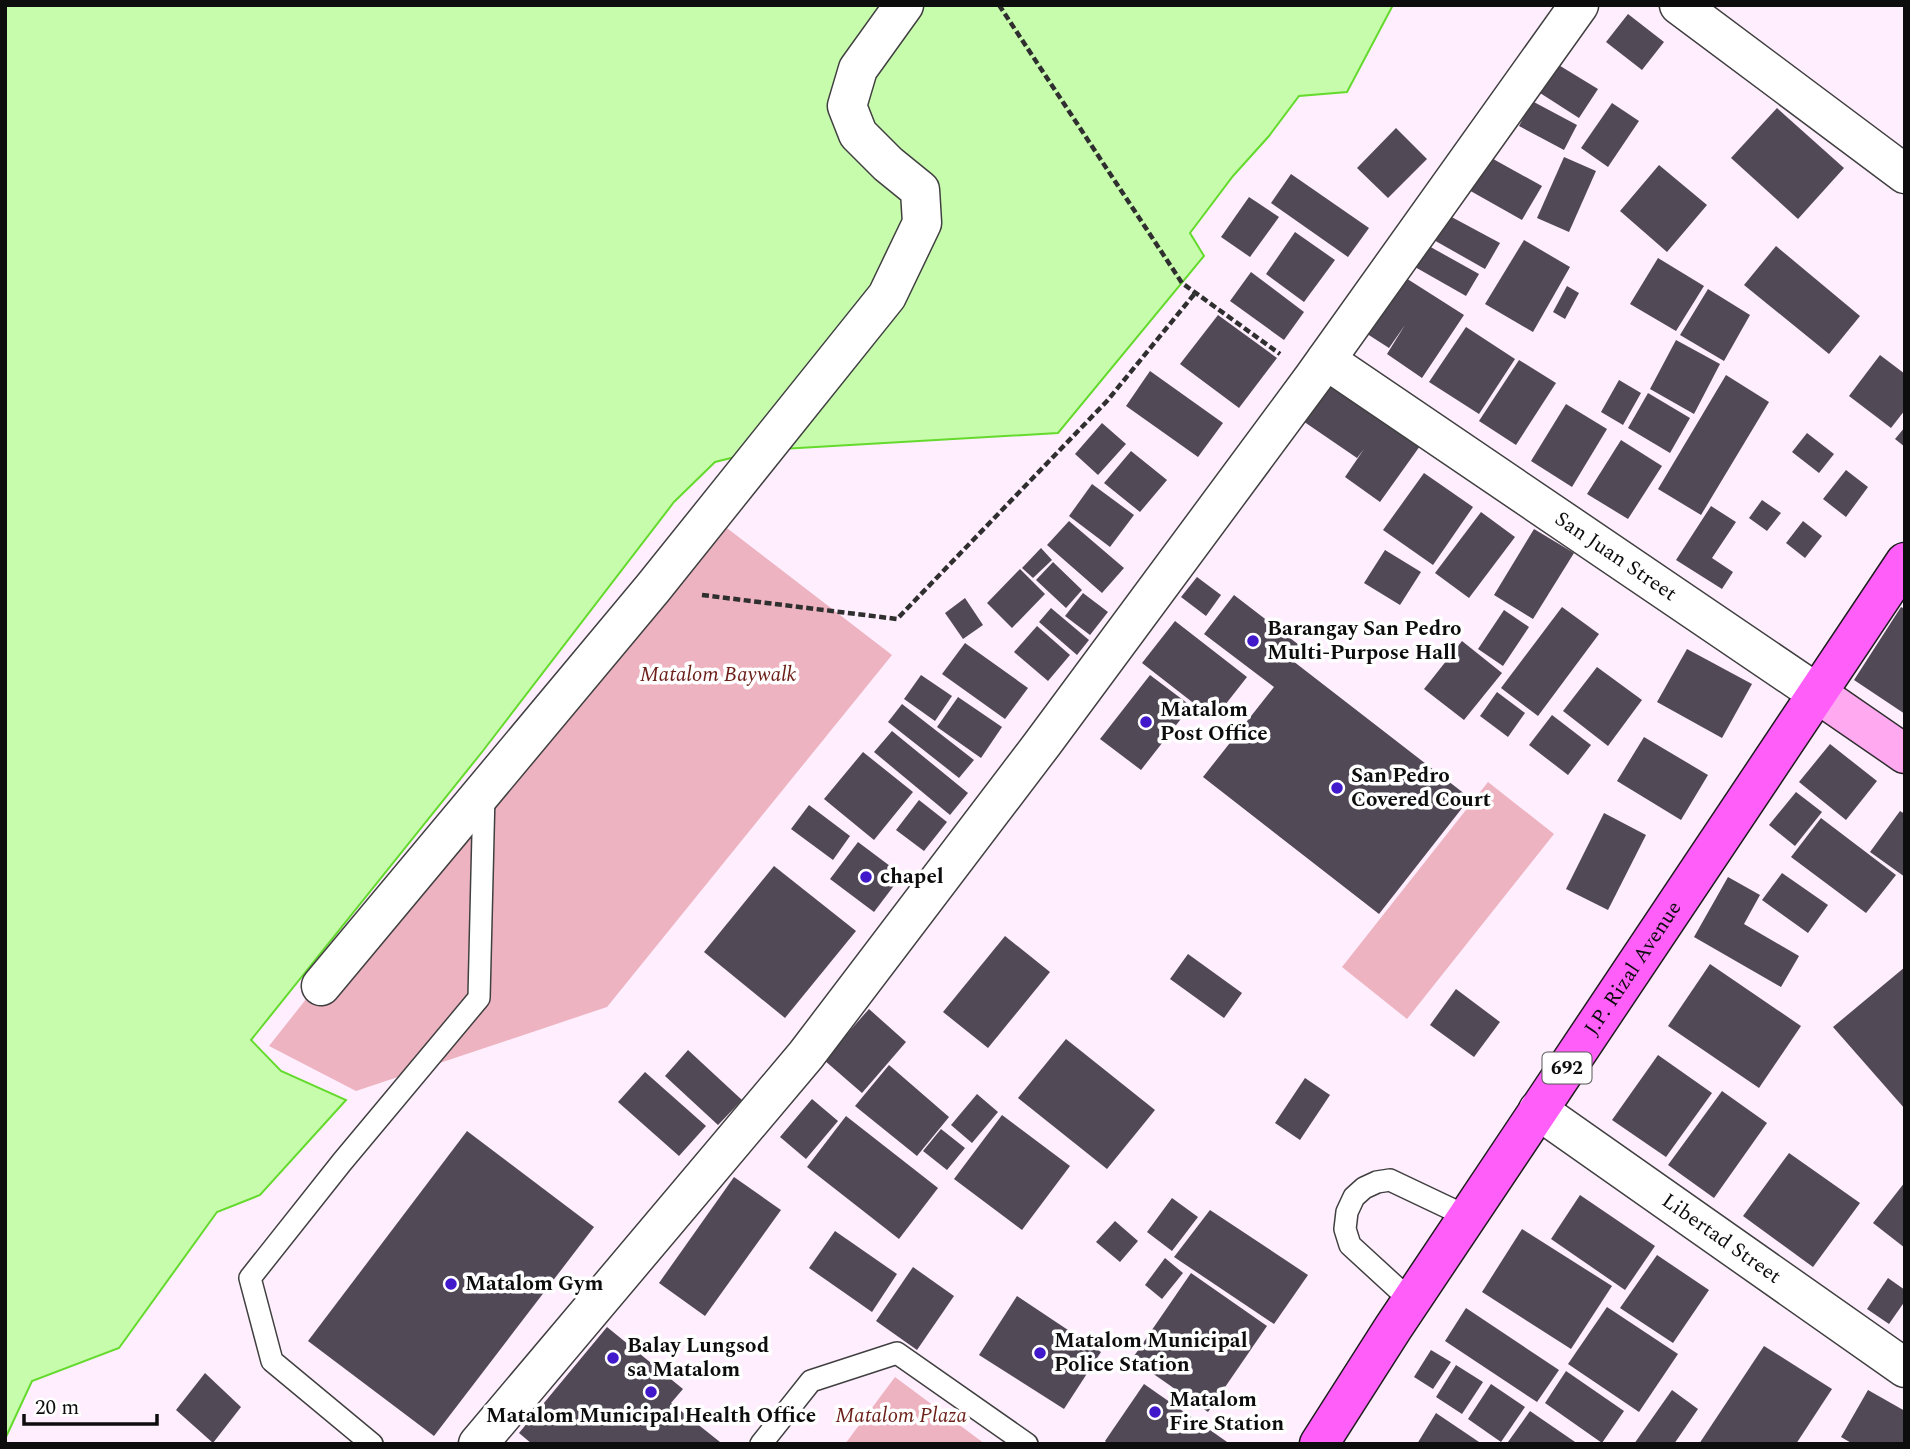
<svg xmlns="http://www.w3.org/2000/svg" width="1910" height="1449" viewBox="0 0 1910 1449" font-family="Spectral,serif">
<rect width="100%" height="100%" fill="#ffeefe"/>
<!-- green -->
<g fill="#edb3c1">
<path d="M697,505l195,150 -285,352 -251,84 -87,-45z"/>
<path d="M1488,782l66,52 -147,185 -65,-52z"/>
<path d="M895,1377l90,67h-140z"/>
</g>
<!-- water -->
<path fill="#c8fcad" stroke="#64da2d" stroke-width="2" d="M5,5h1388l-46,87 -48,4 -30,40 -36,40 -43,57 14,23 -146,177 -294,17 -49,12 -41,40 -192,250 -231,288 30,31 65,29 -86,95 -43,17 -98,136 -87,33 -27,58z"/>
<!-- building -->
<g fill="#524957">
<path d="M1628,14l36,28 -22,28 -36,-28z"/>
<path d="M1557,64l41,25 -19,29 -39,-25z"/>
<path d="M1532,101l45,24 -13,25 -45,-24z"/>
<path d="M1612,103l27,18 -31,46 -27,-19z"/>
<path d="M1777,108l67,60 -46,51 -67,-61z"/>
<path d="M1396,128l31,31 -39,39 -31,-30z"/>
<path d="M1486,155l56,31 -20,34 -55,-31z"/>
<path d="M1564,157l32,14 -27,61 -32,-14z"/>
<path d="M1659,165l48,40 -40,47 -47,-41z"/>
<path d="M1291,174l78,54 -21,29 -77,-54z"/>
<path d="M1249,197l30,20 -29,40 -29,-20z"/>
<path d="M1446,214l54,29 -15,26 -53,-30z"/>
<path d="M1295,232l40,28 -31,42 -38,-28z"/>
<path d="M1524,240l46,27 -37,65 -48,-28z"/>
<path d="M1427,245l52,29 -13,22 -51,-29z"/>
<path d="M1776,246l84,70 -31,38 -85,-69z"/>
<path d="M1658,258l46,28 -28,45 -46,-27z"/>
<path d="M1251,272l53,40 -20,28 -54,-39z"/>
<path d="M1398,273l66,42 -42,63 -35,-24 18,-29 -16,23 -28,-18z"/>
<path d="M1567,286l12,7 -14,26 -12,-7z"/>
<path d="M1708,289l42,26 -26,46 -44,-26z"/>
<path d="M1218,315l59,43 -38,50 -59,-44z"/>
<path d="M1466,327l49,32 -36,55 -50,-32z"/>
<path d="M1676,340l44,24 -26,50 -44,-25z"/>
<path d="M1880,355l25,19v36l-14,18 -42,-32z"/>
<path d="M1519,360l37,23 -40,62 -37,-24z"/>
<path d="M1150,371l73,52 -25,34 -72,-51z"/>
<path d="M1726,375l43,27 -68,113 -43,-26z"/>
<path d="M1619,380l22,13 -18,32 -22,-13z"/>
<path d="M1326,382l94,64 -40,56 -35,-25 19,-28 -7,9 -57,-39z"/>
<path d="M1648,393l42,25 -20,35 -42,-25z"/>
<path d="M1566,404l41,25 -35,58 -41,-26z"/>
<path d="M1102,423l24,21 -28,31 -23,-21z"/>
<path d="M1905,427v20l-10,-8z"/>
<path d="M1807,433l27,21 -15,19 -27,-21z"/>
<path d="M1621,440l41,26 -34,53 -41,-25z"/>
<path d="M1131,451l36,29 -27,32 -36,-29z"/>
<path d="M1846,470l22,17 -22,30 -23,-18z"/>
<path d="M1424,473l49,34 -40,58 -50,-35z"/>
<path d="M1092,484l42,31 -24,32 -41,-31z"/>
<path d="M1762,500l19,13 -14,18 -18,-13z"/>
<path d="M1711,506l25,16 -24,36 21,14 -11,17 -46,-29z"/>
<path d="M1481,512l34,25 -46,61 -34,-25z"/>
<path d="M1069,521l55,47 -22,25 -55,-48z"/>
<path d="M1803,521l19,15 -17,22 -19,-15z"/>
<path d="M1534,529l40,24 -41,66 -39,-24z"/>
<path d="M1041,548l11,12 -19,18 -11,-10z"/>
<path d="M1385,550l36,22 -21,33 -36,-22z"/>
<path d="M1053,562l29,28 -16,18 -30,-28z"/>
<path d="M1020,569l25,25 -33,34 -25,-25z"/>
<path d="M1197,577l24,18 -15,21 -25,-19z"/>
<path d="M1083,593l25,19 -18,23 -25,-19z"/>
<path d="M1234,595l69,53 -10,13 177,137 -91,116 -176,-137 71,-90 -70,-53z"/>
<path d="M965,598l18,27 -20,14 -18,-26z"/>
<path d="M1562,607l37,27 -61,82 -37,-28z"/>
<path d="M1901,607l4,2v105l-51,-34z"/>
<path d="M1051,608l38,32 -12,15 -38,-33z"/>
<path d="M1504,610l25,17 -26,39 -25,-17z"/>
<path d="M1175,621l72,56 -33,42 -72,-56z"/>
<path d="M1037,626l33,29 -22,26 -34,-29z"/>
<path d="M1462,641l40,32 -38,47 -40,-31z"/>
<path d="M965,643l63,45 -23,31 -63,-45z"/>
<path d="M1687,649l65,35 -30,54 -65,-36z"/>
<path d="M1597,667l45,33 -34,46 -45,-35z"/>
<path d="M921,675l31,21 -17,25 -31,-22z"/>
<path d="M1150,675l41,31 -50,64 -41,-31z"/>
<path d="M1497,692l28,21 -17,24 -28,-21z"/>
<path d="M958,697l44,30 -21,31 -44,-31z"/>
<path d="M902,704l72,56 -15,18 -71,-56z"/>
<path d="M1552,715l39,30 -23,30 -39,-30z"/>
<path d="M892,731l76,62 -18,22 -76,-63z"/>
<path d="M1644,737l64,38 -27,45 -64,-39z"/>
<path d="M1830,744l47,37 -31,39 -47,-38z"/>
<path d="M863,752l50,40 -39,48 -50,-41z"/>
<path d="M1796,792l26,20 -27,34 -26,-21z"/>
<path d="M919,800l28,22 -23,29 -28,-21z"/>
<path d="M809,805l41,31 -17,24 -42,-31z"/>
<path d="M1900,811l5,3v63l-35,-25z"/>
<path d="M1604,813l42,22 -38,75 -42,-21z"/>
<path d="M1821,818l75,57 -30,38 -75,-56z"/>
<path d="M858,842l44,33 -28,37 -44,-33z"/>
<path d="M774,866l82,65 -71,87 -81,-66z"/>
<path d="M1782,873l46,32 -20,28 -46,-33z"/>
<path d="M1728,877l32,18 -16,29 55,32 -18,31 -87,-50z"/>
<path d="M1005,936l45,36 -62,76 -45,-36z"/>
<path d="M1188,954l54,39 -18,25 -54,-39z"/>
<path d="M1710,964l91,62 -42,62 -91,-62z"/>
<path d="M1905,967v142l-72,-82z"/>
<path d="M1456,989l44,33 -26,35 -44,-32z"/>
<path d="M869,1009l37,33 -44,51 -38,-33z"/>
<path d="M1066,1039l89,71 -48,59 -89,-71z"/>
<path d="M688,1050l54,50 -24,25 -53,-49z"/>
<path d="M1658,1055l54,38 -46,64 -54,-37z"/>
<path d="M889,1065l60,52 -32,39 -62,-50z"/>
<path d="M645,1072l61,54 -27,30 -61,-54z"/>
<path d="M1305,1078l25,17 -30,45 -25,-17z"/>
<path d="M1722,1091l45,32 -53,75 -46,-33z"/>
<path d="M977,1094l21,18 -26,31 -21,-18z"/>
<path d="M812,1099l26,22 -32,38 -26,-22z"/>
<path d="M1002,1115l68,51 -48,64 -68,-51z"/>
<path d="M846,1116l92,72 -39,51 -92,-72z"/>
<path d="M941,1129l24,19 -18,22 -24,-19z"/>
<path d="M467,1131l127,96 -160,209 -126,-95z"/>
<path d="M1789,1153l71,50 -47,64 -70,-51z"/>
<path d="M734,1177l47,33 -76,106 -46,-33z"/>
<path d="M1905,1182v66l-32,-25z"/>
<path d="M1580,1195l75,51 -30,44 -74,-51z"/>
<path d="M1172,1198l26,19 -26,34 -25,-19z"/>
<path d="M1210,1210l98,65 -34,49 -100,-67z"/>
<path d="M1115,1221l23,20 -18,21 -24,-20z"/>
<path d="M1522,1229l90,57 -41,63 -89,-57z"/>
<path d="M835,1231l62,43 -25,38 -63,-44z"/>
<path d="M1657,1255l52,35 -36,53 -53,-35z"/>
<path d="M1165,1258l18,15 -21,26 -17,-14z"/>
<path d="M913,1267l41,29 -37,54 -41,-29z"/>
<path d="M1191,1273l76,53 -59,86 -76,-53z"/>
<path d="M1888,1278l17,12v11l-16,23 -22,-15z"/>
<path d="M1017,1296l84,56 -37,57 -85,-54z"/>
<path d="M1607,1307l71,47 -39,58 -71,-48z"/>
<path d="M1466,1308l93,62 -22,32 -92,-61z"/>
<path d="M607,1327l76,62 -12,14 49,39 -2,2h-186l-13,-11z"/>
<path d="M1764,1346l68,43 -36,55h-97z"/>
<path d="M1431,1350l20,12 -18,27 -19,-12z"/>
<path d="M1456,1365l27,17 -21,32 -26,-17z"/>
<path d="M1566,1371l58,40 -22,32 -57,-40z"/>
<path d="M205,1373l36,34 -28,36 -37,-33z"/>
<path d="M1144,1384l86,60h-122l-3,-3z"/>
<path d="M1491,1384l34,23 -24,35 -33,-23z"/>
<path d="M1672,1390l26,19 -24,35h-40z"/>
<path d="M1868,1390l37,21v33h-52l-12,-7z"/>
<path d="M1530,1411l48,33h-68l-2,-2z"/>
<path d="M1436,1413l46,31h-65z"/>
</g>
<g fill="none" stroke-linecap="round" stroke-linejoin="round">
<defs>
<g id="lane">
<path d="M1411,1301l-61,-56 -5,-16 2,-17 7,-15 10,-9 13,-6 13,-2 78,37"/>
<path d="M372,1444l-100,-83 -22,-83 92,-116 137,-164 5,-205"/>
<path d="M761,1444l50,-63 86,-28 130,91"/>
</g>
<g id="street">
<path d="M1679,5l226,169"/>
<path id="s1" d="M1326,360l492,334"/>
<path d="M321,986l332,-398 234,-292 35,-73 -2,-33 -32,-26 -30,-30 -11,-28 11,-37 46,-64"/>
<path id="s2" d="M1538,1110l367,258"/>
<path d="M478,1444l328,-389 237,-312 270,-365 266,-373"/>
</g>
<path id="secondary" d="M1818,694l87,60"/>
<g id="primary">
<path id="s3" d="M1319,1444l74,-116 512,-766"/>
</g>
</defs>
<!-- lane casing -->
<use href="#lane" stroke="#404040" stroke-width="24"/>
<!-- street casing -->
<use href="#street" stroke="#404040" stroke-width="41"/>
<!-- secondary casing -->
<use href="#secondary" stroke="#2f2f2f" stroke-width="41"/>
<!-- primary casing -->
<use href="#primary" stroke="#1e1e1e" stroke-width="41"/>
<!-- path -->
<g stroke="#2f2f2f" stroke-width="4.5" stroke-dasharray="7 3.5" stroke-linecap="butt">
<path d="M999,5l183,278 98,71"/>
<path d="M702,595l195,24 210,-218 89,-109"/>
</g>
<!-- lane -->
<use href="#lane" stroke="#fff" stroke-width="21"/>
<!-- street -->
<use href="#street" stroke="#fff" stroke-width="38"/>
<!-- secondary -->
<use href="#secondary" stroke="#ffa9f0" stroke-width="38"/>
<!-- primary -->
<use href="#primary" stroke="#ff5ef9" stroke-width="38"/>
</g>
<!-- markers -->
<g fill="#4218cb" stroke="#fff" stroke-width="2.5">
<circle cx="1253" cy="641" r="7"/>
<circle cx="1146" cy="722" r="7"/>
<circle cx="1337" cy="788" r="7"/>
<circle cx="866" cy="877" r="7"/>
<circle cx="451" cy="1284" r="7"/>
<circle cx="1040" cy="1353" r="7"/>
<circle cx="613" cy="1358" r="7"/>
<circle cx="651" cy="1392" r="7"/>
<circle cx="1155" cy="1412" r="7"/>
</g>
<g text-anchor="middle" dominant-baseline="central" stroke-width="7" stroke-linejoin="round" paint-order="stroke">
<!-- shield labels -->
<rect fill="#fff" stroke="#565656" stroke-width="2" x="1542.5" y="1052.5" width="49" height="31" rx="5"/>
<g font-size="19" font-weight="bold" fill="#0d0d0d">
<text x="1567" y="1068">692</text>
</g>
<!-- street labels -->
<g font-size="21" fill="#0d0d0d" stroke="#fff">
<text stroke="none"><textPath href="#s1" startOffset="350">San Juan Street</textPath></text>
<text stroke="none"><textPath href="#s3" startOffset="570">J.P. Rizal Avenue</textPath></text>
<text stroke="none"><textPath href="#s2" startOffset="224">Libertad Street</textPath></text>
</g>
<!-- poi labels -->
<g font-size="21" font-weight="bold" fill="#0d0d0d" stroke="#fff" text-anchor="start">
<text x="1267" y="629">Barangay San Pedro<tspan x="1267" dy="24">Multi-Purpose Hall</tspan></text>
<text x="1160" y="710">Matalom<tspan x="1160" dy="24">Post Office</tspan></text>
<text x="1351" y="776">San Pedro<tspan x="1351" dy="24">Covered Court</tspan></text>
<text x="880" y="877">chapel</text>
<text x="465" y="1284">Matalom Gym</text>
<text x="1054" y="1341">Matalom Municipal<tspan x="1054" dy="24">Police Station</tspan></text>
<text x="627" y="1346">Balay Lungsod<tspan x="627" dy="24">sa Matalom</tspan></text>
<text x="1169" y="1400">Matalom<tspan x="1169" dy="24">Fire Station</tspan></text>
<text x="651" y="1416" text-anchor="middle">Matalom Municipal Health Office</text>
</g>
<!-- park labels -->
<g font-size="21" font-style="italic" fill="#6b1e17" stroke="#fff">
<text x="718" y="675">Matalom Baywalk</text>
<text x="901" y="1416">Matalom Plaza</text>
</g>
</g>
<!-- border -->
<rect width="1910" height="1449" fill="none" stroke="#0d0d0d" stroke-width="14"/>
<!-- scale -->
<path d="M24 1414v10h133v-10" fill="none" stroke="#0d0d0d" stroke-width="3.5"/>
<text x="35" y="1414" font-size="21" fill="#0d0d0d" stroke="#ffffff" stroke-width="5" paint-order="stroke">20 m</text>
</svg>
